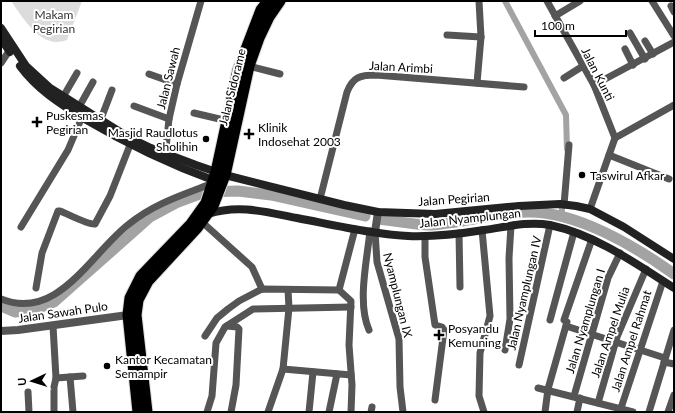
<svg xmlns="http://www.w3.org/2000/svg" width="675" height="413" viewBox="0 0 675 413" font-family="Lato,sans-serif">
<rect width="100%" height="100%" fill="#fff"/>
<!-- green -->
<path fill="#dcdcdc" d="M11,1h71l-15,39c-26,10 -43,-21 -56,-39z"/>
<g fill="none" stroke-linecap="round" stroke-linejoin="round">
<!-- canal -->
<g stroke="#a3a3a3" stroke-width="6">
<path d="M505,1l61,114 1,34"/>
<path d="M561,216l2,-14"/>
</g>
<!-- river -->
<g stroke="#a3a3a3" stroke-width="11">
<path d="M379,219c17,2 35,6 52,6 32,-2 64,-12 96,-13 49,-1 108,34 147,62"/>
<path d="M1,306l14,6 19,-2 20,-8 96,-85 28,-15 27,-10 33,-1 33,4 94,21"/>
</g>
<defs>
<g id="trunk">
<path d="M138,412l-10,-97 2,-17 11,-22 50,-52 15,-21 10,-31 22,-102 23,-60 7,-9"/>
<path d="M147,412l-11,-97 2,-15 10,-19 49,-53 16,-22 12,-31 24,-109 10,-28 10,-21 11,-16"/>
</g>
</defs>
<!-- trunk casing -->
<use href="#trunk" stroke="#dbdbdb" stroke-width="13"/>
<!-- minor -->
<g stroke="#555" stroke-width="7">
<path d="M547,1l47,84 21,53"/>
<path d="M652,1l22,35"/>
<path d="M671,6l3,6"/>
<path d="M555,16l25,-15"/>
<path d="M630,33l15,26"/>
<path d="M447,35l34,2"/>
<path d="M645,41l8,13"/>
<path d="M625,49l8,16"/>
<path d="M1,63l8,-12"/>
<path d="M249,66l31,8"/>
<path d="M149,74l28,10"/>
<path d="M564,78l19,-12"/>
<path d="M477,83l4,-46 -2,-36"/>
<path d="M594,85l80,-43"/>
<path d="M63,97l14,-24"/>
<path d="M134,106l35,13"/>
<path d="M79,107l14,-25"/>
<path d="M194,113l34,8"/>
<path d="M99,124l13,-34"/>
<path d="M609,155l60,24"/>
<path d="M165,158l4,-39 8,-35 24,-83"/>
<path d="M320,199l27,-107c6,-15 13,-17 29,-17l148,12"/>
<path d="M564,205l5,-60"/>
<path d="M590,209l25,-71 59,-33"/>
<path d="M202,222l50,45 10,22"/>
<path d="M21,227l47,-77 14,-33"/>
<path d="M482,230l8,86 -10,37 -1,43 5,16"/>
<path d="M375,232l2,30 22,77 1,48 3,25"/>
<path d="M459,233l1,54"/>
<path d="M425,236v21l10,68 7,2 2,3 -9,70"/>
<path d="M36,288l6,-35 16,-42h2c8,3 28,14 35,13l15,-28 20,-51"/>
<path d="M339,290l12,11 -2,44 3,40 -1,27"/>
<path d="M1,299c57,23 90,-46 128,-75 23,-19 50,-28 79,-39h6"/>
<path d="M550,320l24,-88"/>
<path d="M53,326l3,52 27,-2"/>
<path d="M227,326l10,1 2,2 -3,56 -5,27"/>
<path d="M566,326l99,32"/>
<path d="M369,330c-12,-27 -2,-70 1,-99"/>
<path d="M205,336l12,-18 11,-9 11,-8 23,-12 77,1 16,-61"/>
<path d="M505,350l5,-31 -1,-61 2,-32"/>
<path d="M664,362l10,2"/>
<path d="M519,365l31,-140"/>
<path d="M283,369l68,6"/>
<path d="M70,377l3,35"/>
<path d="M538,388l95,24"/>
<path d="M28,392l1,20"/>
<path d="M574,396l34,-118 12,-25"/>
<path d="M598,403l19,-66 29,-68"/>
<path d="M621,408l42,-127"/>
<path d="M54,412v-25l2,-9"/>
<path d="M207,412l5,-16 4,-53 9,-16 28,-18 98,-2"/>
<path d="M268,412l15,-43 6,-61 -1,-18"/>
<path d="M309,412l4,-40"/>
<path d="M329,412l8,-38"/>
<path d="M371,412l1,-5"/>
<path d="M545,412l3,-23 19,-67 -3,-2 28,-81"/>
<path d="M577,412l3,-14"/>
<path d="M649,412l25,-82"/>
<path d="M668,412l6,-17"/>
</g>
<!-- tertiary -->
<g stroke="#555" stroke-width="8">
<path d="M375,232l3,-20"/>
<path d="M1,331l17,-1 110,-15"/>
</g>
<!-- secondary -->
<g stroke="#222" stroke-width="8">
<path d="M1,28l25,38 24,22 78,49 23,11 45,17 29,10 119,30 34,7 57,2 84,-8 41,-2 16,2 14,3 34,18 50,32"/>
<path d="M1,39l9,13"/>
<path d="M20,66c17,23 39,37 63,52 44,26 88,47 135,64"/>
<path d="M208,214c31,-10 58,-2 89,4 37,7 74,16 111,18 25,1 51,-2 76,-6 22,-3 44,-9 66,-5 46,10 85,38 124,63"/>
</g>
<!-- trunk -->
<use href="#trunk" stroke="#000" stroke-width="11"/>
</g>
<!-- markers -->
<g fill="#000" stroke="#fff" stroke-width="1.5">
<path d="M35 116h4v4h4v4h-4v4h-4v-4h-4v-4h4z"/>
<path d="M247 128h4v4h4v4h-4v4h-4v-4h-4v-4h4z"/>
<circle cx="206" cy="139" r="4"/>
<circle cx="582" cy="175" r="4"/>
<path d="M437 329h4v4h4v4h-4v4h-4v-4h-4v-4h4z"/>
<circle cx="107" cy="366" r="4"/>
</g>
<g text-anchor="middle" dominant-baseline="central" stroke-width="4" stroke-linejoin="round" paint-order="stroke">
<!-- park labels -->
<g font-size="12" fill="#333" stroke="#fff">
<text x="54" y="14">Makam<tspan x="54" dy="14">Pegirian</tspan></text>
</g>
<!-- street labels -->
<g font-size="12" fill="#000" stroke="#fff">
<text transform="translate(401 67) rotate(3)">Jalan Arimbi</text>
<text transform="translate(598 74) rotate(63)">Jalan Kunti</text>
<text transform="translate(168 78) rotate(-76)">Jalan Sawah</text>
<text transform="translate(232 87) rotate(-76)">Jalan Sidorame</text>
<text transform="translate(454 199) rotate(-4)">Jalan Pegirian</text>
<text transform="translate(470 218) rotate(-6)">Jalan Nyamplungan</text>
<text transform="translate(524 293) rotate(-77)">Jalan Nyamplungan IV</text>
<text transform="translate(398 295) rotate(76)">Nyamplungan IX</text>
<text transform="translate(63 312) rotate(-8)">Jalan Sawah Pulo</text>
<text transform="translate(585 321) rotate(-73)">Jalan Nyamplungan I</text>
<text transform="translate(610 332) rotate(-71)">Jalan Ampel Mulia</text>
<text transform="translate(631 341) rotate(-72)">Jalan Ampel Rahmat</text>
</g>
<!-- poi labels -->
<g font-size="12" fill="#000" stroke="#fff" text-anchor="start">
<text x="46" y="115">Puskesmas<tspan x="46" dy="14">Pegirian</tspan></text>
<text x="258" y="127">Klinik<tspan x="258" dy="14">Indosehat 2003</tspan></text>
<text x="198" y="132" text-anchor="end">Masjid Raudlotus<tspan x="198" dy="14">Sholihin</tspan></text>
<text x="590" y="175">Taswirul Afkar</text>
<text x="448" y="328">Posyandu<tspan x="448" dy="14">Kemuning</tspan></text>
<text x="115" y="359">Kantor Kecamatan<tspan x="115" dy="14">Semampir</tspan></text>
</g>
</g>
<!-- border -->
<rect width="675" height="413" fill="none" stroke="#000000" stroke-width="4"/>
<!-- north arrow -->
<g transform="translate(32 381) rotate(266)" stroke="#ffffff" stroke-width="3" paint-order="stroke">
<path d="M0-3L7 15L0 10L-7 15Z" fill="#000000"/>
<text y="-6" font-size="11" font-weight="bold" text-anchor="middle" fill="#000000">U</text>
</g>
<!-- scale -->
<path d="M535 30v6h91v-6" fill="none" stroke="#000000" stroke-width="2"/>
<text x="541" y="30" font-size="12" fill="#000000" stroke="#ffffff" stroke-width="3" paint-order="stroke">100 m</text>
</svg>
